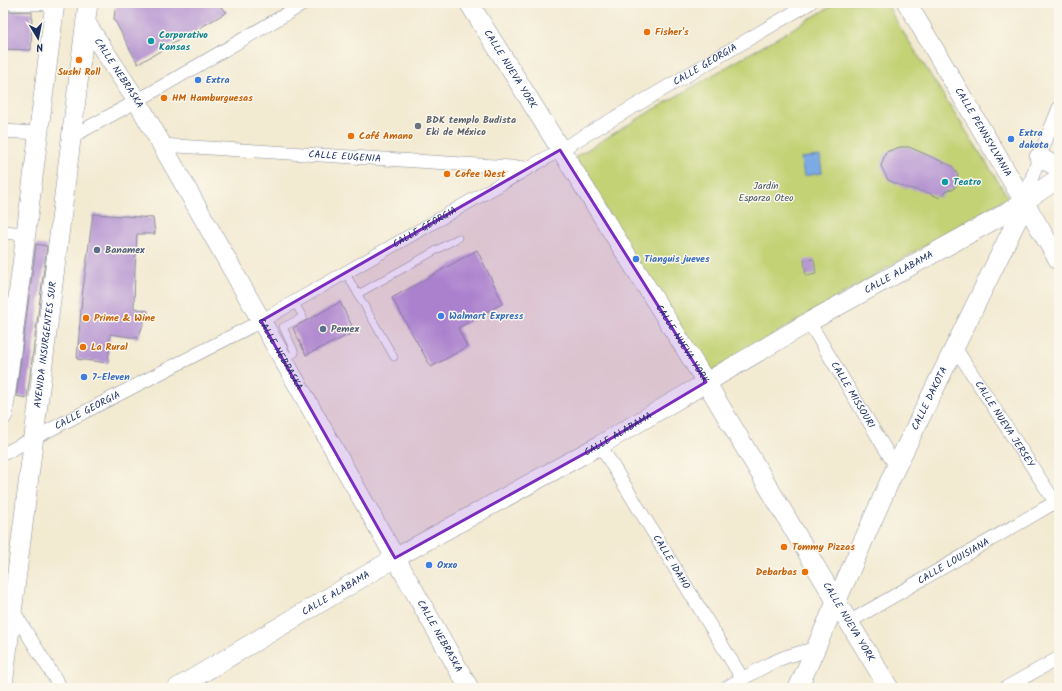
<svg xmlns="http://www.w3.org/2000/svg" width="1062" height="691" viewBox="0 0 1062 691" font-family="Kalam,sans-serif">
<rect width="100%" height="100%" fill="#fbf7ec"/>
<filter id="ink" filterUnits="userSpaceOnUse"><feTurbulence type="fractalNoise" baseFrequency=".025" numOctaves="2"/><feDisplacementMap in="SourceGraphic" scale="8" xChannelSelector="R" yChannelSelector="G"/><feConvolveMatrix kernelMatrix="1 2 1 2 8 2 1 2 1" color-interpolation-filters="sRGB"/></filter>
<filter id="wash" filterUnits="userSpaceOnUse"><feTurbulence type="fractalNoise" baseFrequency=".012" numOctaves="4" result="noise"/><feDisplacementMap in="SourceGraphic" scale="16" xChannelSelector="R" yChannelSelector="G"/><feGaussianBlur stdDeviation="0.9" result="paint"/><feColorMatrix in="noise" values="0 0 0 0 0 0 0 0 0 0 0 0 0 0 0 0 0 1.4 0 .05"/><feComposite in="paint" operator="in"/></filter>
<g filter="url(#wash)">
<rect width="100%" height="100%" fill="#f3ead2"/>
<!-- green -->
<path fill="#c3d275" stroke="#6f806a" d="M837,3h50l6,13 115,181 -305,179 -128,-219 76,-46z"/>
<!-- water -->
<path fill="#7caae5" stroke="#4c6ca2" d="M820,156l2,17 -18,3 -3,-18z"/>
<g id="blocks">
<!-- building -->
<g fill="#b797d2">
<path d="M116,3h100l11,9 -89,52 -24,-45z"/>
<path d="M3,11l29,1 -1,38 -28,-1z"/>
<path d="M900,147h9l43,19 6,9 -4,14 -7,1 -7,8 -11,-5 -25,-6 -16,-7 -7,-14 5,-14z"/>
<path d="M93,214l60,4 2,16h-18l-2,34 -1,40 14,3 -10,27 -28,-4 -2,29 -31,-4 5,-62z"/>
<path d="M36,244l11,2 -20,152 -11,-2z"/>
<path d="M477,250l26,53 -45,25 9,19 -36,20 -39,-69z"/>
<path d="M814,259l2,15 -10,2 -2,-16z"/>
<path d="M340,302l15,30 -49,23 -13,-27z"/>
</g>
</g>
</g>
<g filter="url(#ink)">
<use href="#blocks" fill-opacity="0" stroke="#878c98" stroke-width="1"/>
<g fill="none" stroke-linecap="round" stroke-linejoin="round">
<defs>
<g id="lane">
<path d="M345,272l49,85"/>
<path d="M358,294l100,-56"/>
<path d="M284,360l11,-7 -12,-26 20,-10 -9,-15"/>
</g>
<g id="street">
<path d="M3,3l51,1"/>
<path d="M3,131l35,2"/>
<path d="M71,137l66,-36 168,-98"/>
<path id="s1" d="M161,145l367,23"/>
<path d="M1024,201l15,-44 20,-49"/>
<path d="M3,232l23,2"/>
<path id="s2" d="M809,322l87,145"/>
<path id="s3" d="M954,346l101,156"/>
<path id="s4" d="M600,445l142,233"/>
<path id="s5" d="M3,454l258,-133 299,-171 250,-147"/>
<path d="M12,609l49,79"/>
<path id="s6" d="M849,622l210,-122"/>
<path d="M726,688l43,-24 16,-7 31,-9"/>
<path d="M1005,688l54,-30"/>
</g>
<g id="secondary">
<path id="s7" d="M469,3l237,379 130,219 53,87"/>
<path id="s8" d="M907,3l152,258"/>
<path id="s9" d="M86,23l51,78 332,587"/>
<path d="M1039,157l20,11"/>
<path d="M3,415l52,-412"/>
<path id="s10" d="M3,685l85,-682"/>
<path id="s11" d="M177,688l218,-130 205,-113 209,-123 201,-111 49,-33"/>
<path id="s12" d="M798,688l98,-221 121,-247 7,-19"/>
</g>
</defs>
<!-- lane casing -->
<use href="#lane" stroke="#878c98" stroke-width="8"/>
<!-- street casing -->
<use href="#street" stroke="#878c98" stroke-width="14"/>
<!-- secondary casing -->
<use href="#secondary" stroke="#878c98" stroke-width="20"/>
<!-- lane -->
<use href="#lane" stroke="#fff" stroke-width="7"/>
<!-- street -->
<use href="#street" stroke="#fff" stroke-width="13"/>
<!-- secondary -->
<use href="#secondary" stroke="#fff" stroke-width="19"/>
</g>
</g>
<!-- marked area -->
<path fill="#7b2cbf" fill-opacity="0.2" stroke="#7b2cbf" stroke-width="3" stroke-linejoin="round" d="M560,150l146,232 -106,63 -205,113 -134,-237z"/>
<!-- markers -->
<g fill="#e8710a" stroke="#fbf7ec" stroke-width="1.5">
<circle cx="647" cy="32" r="4"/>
<circle cx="79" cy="60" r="4"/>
<circle cx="164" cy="98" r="4"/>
<circle cx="351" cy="136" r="4"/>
<circle cx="447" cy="174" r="4"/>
<circle cx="86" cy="318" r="4"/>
<circle cx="83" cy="347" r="4"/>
<circle cx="784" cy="547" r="4"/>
<circle cx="805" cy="572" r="4"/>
</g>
<g fill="#0f9aa8" stroke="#fbf7ec" stroke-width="1.5">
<circle cx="151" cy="41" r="4"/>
<circle cx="945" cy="182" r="4"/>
</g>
<g fill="#3f7fe0" stroke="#fbf7ec" stroke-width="1.5">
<circle cx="198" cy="80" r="4"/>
<circle cx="1011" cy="139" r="4"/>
<circle cx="636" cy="259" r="4"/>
<circle cx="441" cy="316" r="4"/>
<circle cx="84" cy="377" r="4"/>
<circle cx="429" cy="565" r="4"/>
</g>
<circle fill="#6b7280" stroke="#fbf7ec" stroke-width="1.5" cx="418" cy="126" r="4"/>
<g fill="#5c6f8a" stroke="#fbf7ec" stroke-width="1.5">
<circle cx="97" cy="250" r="4"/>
<circle cx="323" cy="329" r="4"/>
</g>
<g text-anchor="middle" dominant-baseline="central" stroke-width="3" stroke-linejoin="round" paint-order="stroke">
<!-- food labels -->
<g font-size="10" font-weight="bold" fill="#c56008" stroke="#fbf7ec" text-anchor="start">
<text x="655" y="32">Fisher's</text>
<text x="79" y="72" text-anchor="middle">Sushi Roll</text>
<text x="172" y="98">HM Hamburguesas</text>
<text x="359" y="136">Café Amano</text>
<text x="455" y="174">Cofee West</text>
<text x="94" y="318">Prime &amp; Wine</text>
<text x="91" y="347">La Rural</text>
<text x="792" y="547">Tommy Pizzas</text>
<text x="797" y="572" text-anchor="end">Debarbas</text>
</g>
<!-- culture labels -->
<g font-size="10" font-weight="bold" fill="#0d838f" stroke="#fbf7ec" text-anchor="start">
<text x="159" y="35">Corporativo<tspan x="159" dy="12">Kansas</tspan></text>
<text x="953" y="182">Teatro</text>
</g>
<!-- street labels -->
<g font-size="10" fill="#1b2f5e" stroke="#fbf7ec">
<text stroke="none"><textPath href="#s5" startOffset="803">CALLE GEORGIA</textPath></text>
<text stroke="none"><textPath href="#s7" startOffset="78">CALLE NUEVA YORK</textPath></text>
<text stroke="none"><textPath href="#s9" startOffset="60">CALLE NEBRASKA</textPath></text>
<text stroke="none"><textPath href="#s8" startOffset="150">CALLE PENNSYLVANIA</textPath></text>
<text stroke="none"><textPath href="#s1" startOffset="184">CALLE EUGENIA</textPath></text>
<text stroke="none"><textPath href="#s5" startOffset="479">CALLE GEORGIA</textPath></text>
<text stroke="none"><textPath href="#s11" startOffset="833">CALLE ALABAMA</textPath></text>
<text stroke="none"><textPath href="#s10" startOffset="343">AVENIDA INSURGENTES SUR</textPath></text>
<text stroke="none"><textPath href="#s7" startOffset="402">CALLE NUEVA YORK</textPath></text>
<text stroke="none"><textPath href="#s9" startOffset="384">CALLE NEBRASKA</textPath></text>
<text stroke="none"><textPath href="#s2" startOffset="85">CALLE MISSOURI</textPath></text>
<text stroke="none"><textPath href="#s12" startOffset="318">CALLE DAKOTA</textPath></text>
<text stroke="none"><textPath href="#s5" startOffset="95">CALLE GEORGIA</textPath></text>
<text stroke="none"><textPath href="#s3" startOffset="93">CALLE NUEVA JERSEY</textPath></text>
<text stroke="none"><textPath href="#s11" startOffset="509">CALLE ALABAMA</textPath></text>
<text stroke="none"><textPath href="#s6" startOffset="121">CALLE LOUISIANA</textPath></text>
<text stroke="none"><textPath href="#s4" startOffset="137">CALLE IDAHO</textPath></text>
<text stroke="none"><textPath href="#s11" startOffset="185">CALLE ALABAMA</textPath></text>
<text stroke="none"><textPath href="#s7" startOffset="726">CALLE NUEVA YORK</textPath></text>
<text stroke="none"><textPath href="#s9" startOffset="708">CALLE NEBRASKA</textPath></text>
</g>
<!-- shop labels -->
<g font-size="10" font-weight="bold" fill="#366cbe" stroke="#fbf7ec" text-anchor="start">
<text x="206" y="80">Extra</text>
<text x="1019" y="133">Extra<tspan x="1019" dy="12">dakota</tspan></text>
<text x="644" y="259">Tianguis jueves</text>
<text x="449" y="316">Walmart Express</text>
<text x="92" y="377">7-Eleven</text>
<text x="437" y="565">Oxxo</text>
</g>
<!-- worship labels -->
<g font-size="10" font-weight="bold" fill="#5b616d" stroke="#fbf7ec" text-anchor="start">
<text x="426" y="120">BDK templo Budista<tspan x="426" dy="12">Eki de México</tspan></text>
</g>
<!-- park labels -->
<g font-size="10" fill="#455864" stroke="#fbf7ec">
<text x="766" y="186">Jardín<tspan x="766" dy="12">Esparza Oteo</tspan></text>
</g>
<!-- service labels -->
<g font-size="10" font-weight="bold" fill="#4e5e75" stroke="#fbf7ec" text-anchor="start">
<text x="105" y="250">Banamex</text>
<text x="331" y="329">Pemex</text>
</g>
</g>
<!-- margin -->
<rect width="1062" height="691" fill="none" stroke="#fbf7ec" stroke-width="16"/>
<!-- north arrow -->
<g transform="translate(38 38) rotate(170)" stroke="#fbf7ec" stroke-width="3" paint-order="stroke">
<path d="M0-3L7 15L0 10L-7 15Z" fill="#1b2f5e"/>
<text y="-6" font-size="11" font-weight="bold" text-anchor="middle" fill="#1b2f5e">N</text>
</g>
</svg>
